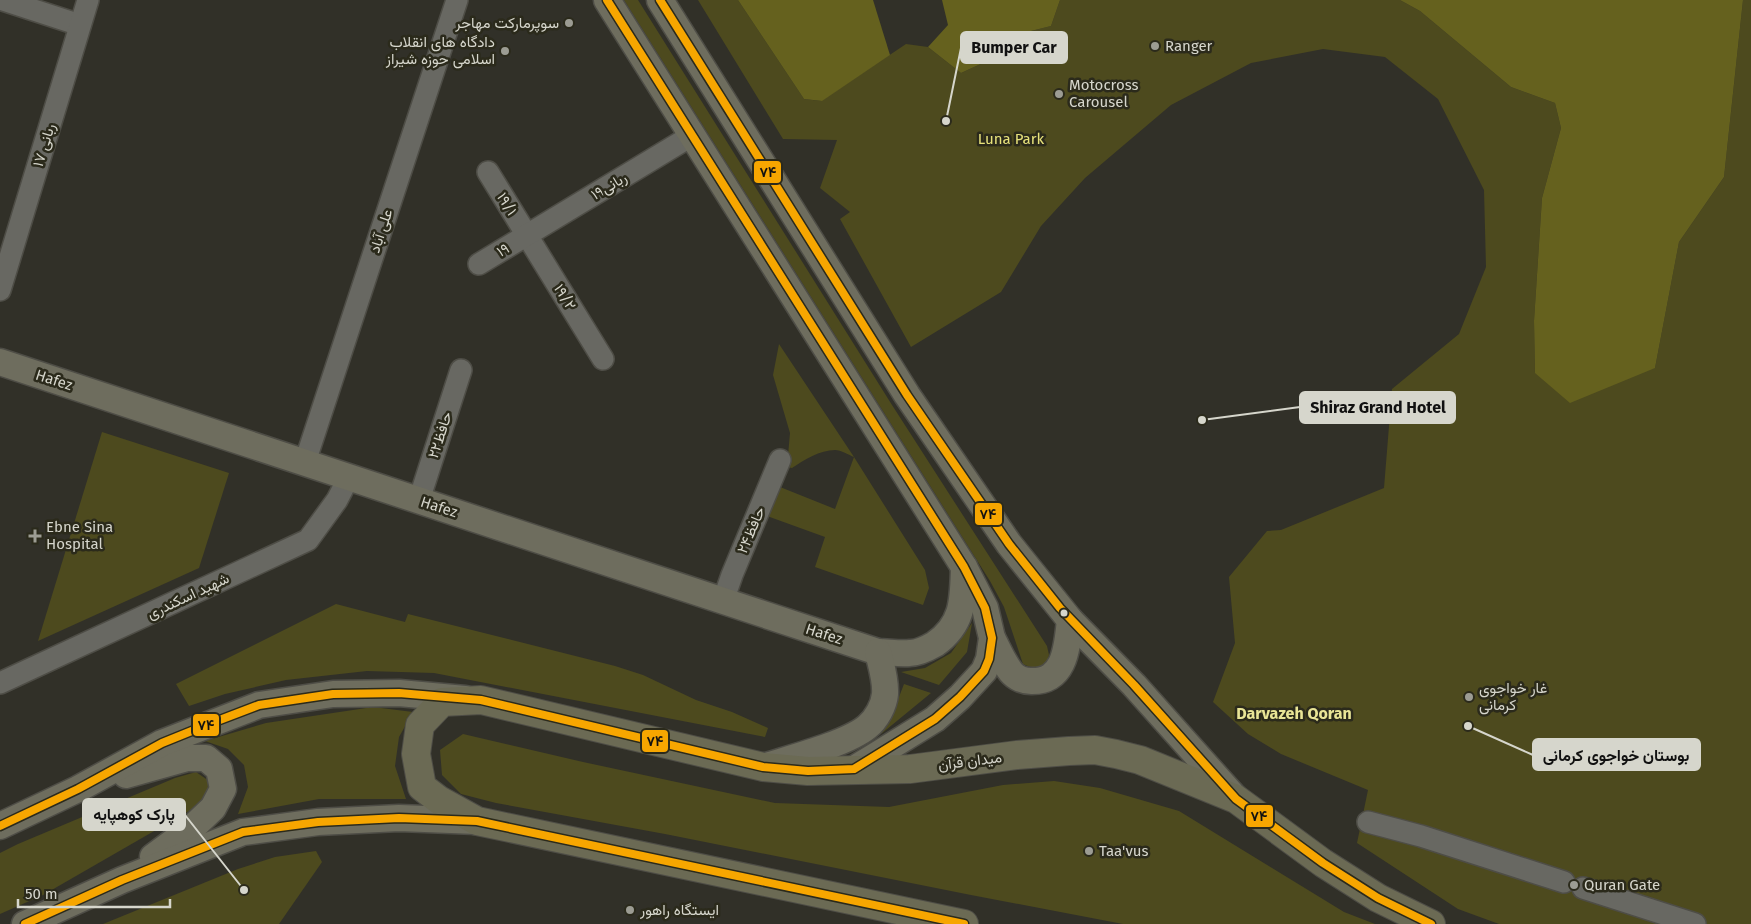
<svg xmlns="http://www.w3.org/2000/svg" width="1751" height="924" viewBox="0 0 1751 924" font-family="'Fira Sans',Vazirmatn,sans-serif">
<rect width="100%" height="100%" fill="#313028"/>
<!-- green -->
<g fill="#4d4a1e">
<path d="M624,0h14l254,405 155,241 2,9 -2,8c-9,5 -14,6 -24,1l-19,-57 -14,-26z"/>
<path d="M698,0h40l66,99 17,2 85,-57 22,3 33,26 24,-11 14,-23 52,-13 9,-26h340l20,11 91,76 44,16 6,25 -19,70 -8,123 1,52 120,-5 24,-126 45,-65 19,-177h8v924h-252l-41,-15 -101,-66 11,-53 -87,-36 -33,-20 -35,-32 22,-59 -6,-66 38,-46 14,-1 103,-42 8,-99 67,-55 27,-67 -2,-77 -46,-91 -53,-42 -62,-8 -72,14 -80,42 -86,73 -44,48 -40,66 -90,55 -71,-128 10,-7 -30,-24 17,-48 -54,-1z"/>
<path d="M779,344l75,113 71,113 4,18 -6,17 -108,-38 10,-30 -58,-21 13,-29 55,22 19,-52c-5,-2 -13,-7 -19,-7 -15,0 -31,10 -43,18l-5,-1 3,-34 -17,-58z"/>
<path d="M102,432l127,41 -30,95 -161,73z"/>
<path d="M336,604l69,18 3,-8 207,52 28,9 53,25 36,12 36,16 -3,9 -331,-64 -67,-2 -81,9 -61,14 -36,12 -13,-22z"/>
<path d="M972,623l-5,29 -28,33 -38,-13 24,-4 26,-15z"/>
<path d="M904,684l27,9 -50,41 8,-11z"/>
<path d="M373,707l40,5 -14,25 -4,29 11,33h-87l-81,15 10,-27 -4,-22 -16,-16 -23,-8 61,-18z"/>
<path d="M463,734l120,28 192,41 114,4 114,-22 51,-4 46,7 79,23 165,101 31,12h-252l-152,-29 -306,-61 -169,-31 -35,-9 -19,-19 -2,-25z"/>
<path d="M196,772l13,9 -1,19 -165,95 -43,19v-61l18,-9 157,-66z"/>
<path d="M316,851l6,11 -43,62h-176l135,-55 37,-12z"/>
</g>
<!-- forest -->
<g fill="#65611e">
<path d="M738,0h135l17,55 -68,46 -18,-2z"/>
<path d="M942,0h118l-9,26 -52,13 -14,23 -24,11 -33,-26 20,-22z"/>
<path d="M1400,0h343l-19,177 -45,65 -24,126 -85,35 -35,-30 -1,-52 8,-123 19,-70 -6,-25 -44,-16 -91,-76z"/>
</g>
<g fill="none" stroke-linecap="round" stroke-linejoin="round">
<defs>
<g id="minor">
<path d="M3,0l77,25"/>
<path d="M488,172l115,187"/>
<path d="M479,264l212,-128"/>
<path d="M0,290l88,-290"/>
<path d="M305,462l152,-462"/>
<path d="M419,500l42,-130"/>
<path d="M723,601l9,-26 48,-115"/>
<path d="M0,683l308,-143 29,-40 12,-23"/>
<path d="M1368,822l53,14 143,46"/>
<path d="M1583,888l112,36"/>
</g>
<g id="major">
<path d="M607,0l357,567 21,41 7,30 -3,21 -5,12 -24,26 -25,22 -81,50"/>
<path d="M660,0l247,395 102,149 61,76 64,65 102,114"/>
<path d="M0,362l878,290c10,0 21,2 32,1 9,0 18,-5 25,-9 29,-20 28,-45 29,-77"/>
<path d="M992,638c6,11 11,24 19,34 5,6 13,9 20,9 35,1 36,-35 39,-61"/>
<path d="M763,767c28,-9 83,-23 104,-40 10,-8 17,-22 18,-33 1,-14 -4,-29 -7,-42"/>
<path d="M126,775l61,-17h19l13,11 4,20 -10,19 -21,20 -39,29"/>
<path d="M0,826l78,-37 84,-46 97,-38 74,-11 66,-1 66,6"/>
<path d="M25,924l97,-44 121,-48 75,-10 81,-4 78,3"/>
</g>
<path id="highway" d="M964,924l-487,-103 -38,-21 -17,-13 -6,-33 4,-29 22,-23 39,-2 282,67 45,4 102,-2 107,-14 52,-4 26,-1 21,4 24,6 96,39 87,64 55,35 53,26"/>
</defs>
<!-- minor casing -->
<use href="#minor" stroke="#4e4d46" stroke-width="24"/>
<!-- major casing -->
<use href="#major" stroke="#4e4d46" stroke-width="29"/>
<!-- highway casing -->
<use href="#highway" stroke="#4e4d46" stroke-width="30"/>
<!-- minor -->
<use href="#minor" stroke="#686862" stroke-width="21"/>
<!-- major -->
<use href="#major" stroke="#6e6d5e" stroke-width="26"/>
<!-- highway -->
<use href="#highway" stroke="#6b6a54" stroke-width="28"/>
<defs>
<g id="bus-1">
<path d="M660,0l247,395 102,149 51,64 74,77 102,114 87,64 55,35 53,26"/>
<path d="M0,826l78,-37 84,-46 42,-17 55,-21 74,-11 66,-1 82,7 282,67 45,4 46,-2 81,-50 25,-22 24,-26 5,-12 3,-21 -7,-30 -21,-41 -357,-567"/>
<path d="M25,924l97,-44 121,-48 75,-10 81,-4 78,3 487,103"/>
</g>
</defs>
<!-- bus-1 casing -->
<use href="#bus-1" stroke="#2b2a1b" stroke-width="11"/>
<!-- bus-1 -->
<use href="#bus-1" stroke="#f7a600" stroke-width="8"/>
</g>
<!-- markers -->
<g fill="#9c9c93" stroke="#2b2a1b" stroke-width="2">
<circle cx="569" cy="23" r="5"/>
<circle cx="1155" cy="46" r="5"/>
<circle cx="505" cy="51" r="5"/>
<circle cx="1059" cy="94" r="5"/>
<path d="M32.5 528.5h5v5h5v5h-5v5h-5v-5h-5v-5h5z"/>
<circle cx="1469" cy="697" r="5"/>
<circle cx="1089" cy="851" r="5"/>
<circle cx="1574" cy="885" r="5"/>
<circle cx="630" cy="910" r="5"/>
</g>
<circle fill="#d6d6cc" stroke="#2b2a1b" stroke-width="2" cx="1064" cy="613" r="4.5"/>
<g text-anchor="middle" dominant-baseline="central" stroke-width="5" stroke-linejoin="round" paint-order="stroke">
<!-- poi labels -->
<g font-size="15" fill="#d6d6cc" stroke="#2b2a1b" text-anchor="start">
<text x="559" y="23" text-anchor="end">سوپرمارکت مهاجر</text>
<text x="495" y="42" text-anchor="end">دادگاه های انقلاب<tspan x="495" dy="17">اسلامی حوزه شیراز</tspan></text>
<text x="1165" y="46">Ranger</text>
<text x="1069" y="85">Motocross<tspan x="1069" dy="17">Carousel</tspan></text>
<text x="46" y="527">Ebne Sina<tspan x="46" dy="17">Hospital</tspan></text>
<text x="1479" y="688">غار خواجوی<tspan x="1479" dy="17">کرمانی</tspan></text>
<text x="1099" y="851">Taa'vus</text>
<text x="1584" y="885">Quran Gate</text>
<text x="640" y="910">ایستگاه راهور</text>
</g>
<!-- park labels -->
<g font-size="15" fill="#e7e27b" stroke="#2b2a1b">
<text x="1011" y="139">Luna Park</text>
</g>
<!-- street labels -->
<g font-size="15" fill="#d6d6cc" stroke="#2b2a1b">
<text transform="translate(44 145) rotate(-73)">ربانی ۱۷</text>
<text transform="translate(609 186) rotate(-31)">ربانی۱۹</text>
<text transform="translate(507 204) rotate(58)">۱۹/۱</text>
<text transform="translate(381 231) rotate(-72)">علی آباد</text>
<text transform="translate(503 250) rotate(-30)">۱۹</text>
<text transform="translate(565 297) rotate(58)">۱۹/۲</text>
<text transform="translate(54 380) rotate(18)">Hafez</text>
<text transform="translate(440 435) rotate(-72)">حافظ۲۲</text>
<text transform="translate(439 507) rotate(18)">Hafez</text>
<text transform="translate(751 530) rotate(-67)">حافظ۲۴</text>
<text transform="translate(188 596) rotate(-25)">شهید اسکندری</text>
<text transform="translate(824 634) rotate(18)">Hafez</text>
<text transform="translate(970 761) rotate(-7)">میدان قرآن</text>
</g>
<!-- neighbourhood labels -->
<g font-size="16" font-weight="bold" fill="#e9e596" stroke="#2b2a1b">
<text x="1294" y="713">Darvazeh Qoran</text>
</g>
</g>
<!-- callouts -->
<path fill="none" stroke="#d6d6cc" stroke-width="2" d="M946 121L961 48M1202 420L1300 407M1468 726L1533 755M244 890L185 815"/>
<g fill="#d6d6cc" stroke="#2b2a1b" stroke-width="2">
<circle cx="946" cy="121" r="5"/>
<circle cx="1202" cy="420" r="5"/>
<circle cx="1468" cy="726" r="5"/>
<circle cx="244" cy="890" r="5"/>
</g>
<g fill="#d6d6cc" stroke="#d6d6cc" stroke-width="2">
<rect x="961" y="32" width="106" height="31" rx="5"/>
<rect x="1300" y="392" width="155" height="31" rx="5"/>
<rect x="1533" y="739" width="167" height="31" rx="5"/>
<rect x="83" y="799" width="102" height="31" rx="5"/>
</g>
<g font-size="16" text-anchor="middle" font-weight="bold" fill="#111">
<text x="1014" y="53">Bumper Car</text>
<text x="1378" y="413">Shiraz Grand Hotel</text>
<text x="1616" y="761">بوستان خواجوی کرمانی</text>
<text x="134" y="820">پارک کوهپایه</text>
</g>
<g stroke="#2b2a1b" stroke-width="2">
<rect x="753" y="160" width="29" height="24" rx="5" fill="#f7a600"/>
<rect x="974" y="502" width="29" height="24" rx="5" fill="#f7a600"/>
<rect x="192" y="713" width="28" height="24" rx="5" fill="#f7a600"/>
<rect x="641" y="729" width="28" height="24" rx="5" fill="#f7a600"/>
<rect x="1245" y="804" width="29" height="24" rx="5" fill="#f7a600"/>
</g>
<g font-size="14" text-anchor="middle" font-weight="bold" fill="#111">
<text x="768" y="177">۷۴</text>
<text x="988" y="519">۷۴</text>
<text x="206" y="730">۷۴</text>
<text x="655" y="746">۷۴</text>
<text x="1259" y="821">۷۴</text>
</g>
<!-- scale -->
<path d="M18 899v8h152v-8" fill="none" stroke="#d6d6cc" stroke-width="2.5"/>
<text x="25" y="899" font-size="15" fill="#d6d6cc" stroke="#2b2a1b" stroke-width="4" paint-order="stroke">50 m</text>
</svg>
